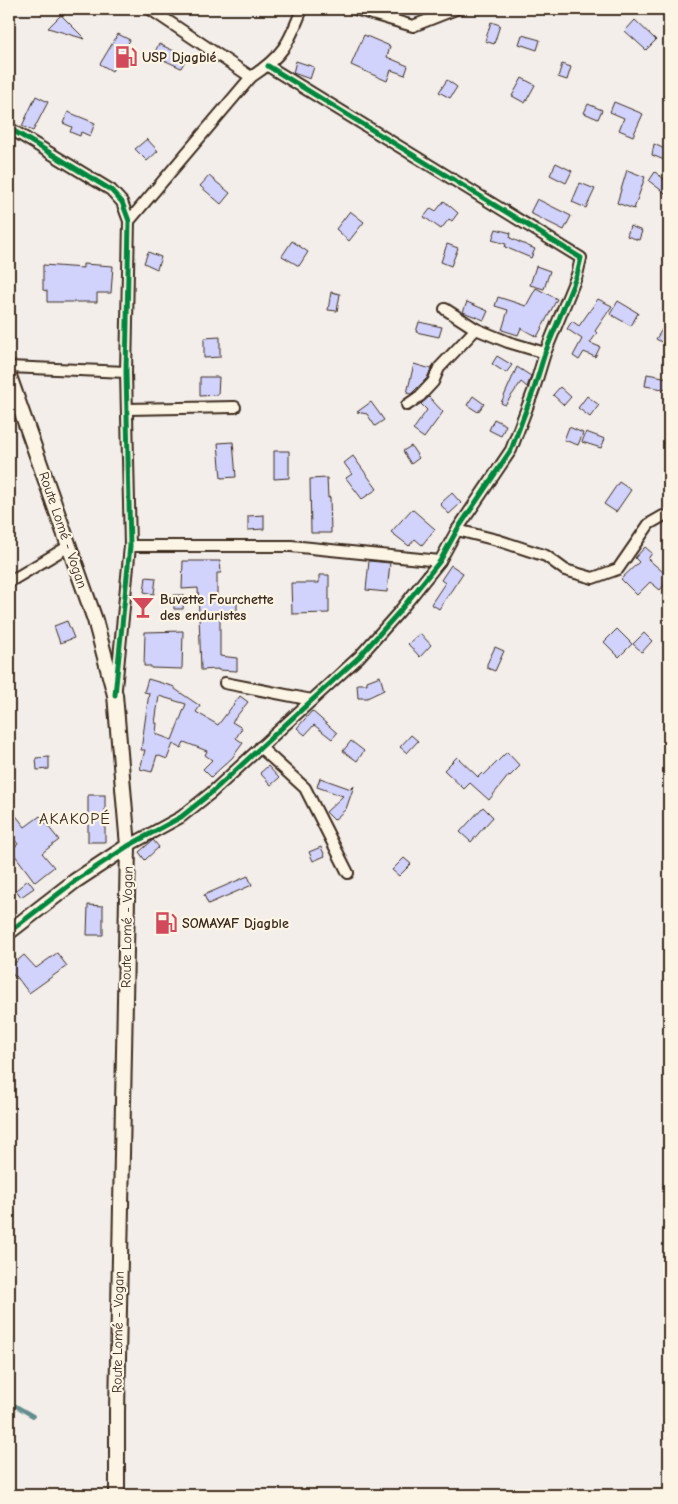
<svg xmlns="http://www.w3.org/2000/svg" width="678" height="1504" viewBox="0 0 678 1504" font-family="'Comic Neue',sans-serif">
<rect width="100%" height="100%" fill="#f3eeea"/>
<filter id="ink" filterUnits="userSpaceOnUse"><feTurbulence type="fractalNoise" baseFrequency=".02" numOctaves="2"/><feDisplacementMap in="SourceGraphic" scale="10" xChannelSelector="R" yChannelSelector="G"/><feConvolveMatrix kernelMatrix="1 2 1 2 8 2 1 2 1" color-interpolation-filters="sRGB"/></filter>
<g filter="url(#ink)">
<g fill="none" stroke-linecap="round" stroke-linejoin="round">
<!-- stream -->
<path stroke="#638d8d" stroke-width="4" d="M9,1402l24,14"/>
</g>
<!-- building -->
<g fill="#d1d3fc" stroke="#3b2a1e" fill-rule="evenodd">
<path d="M61,15l24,24 -37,-11z"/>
<path d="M635,20l21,20 -10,10 -21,-19z"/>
<path d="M491,22l9,3 -6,19 -9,-3z"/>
<path d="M118,34l12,6 -18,31 -12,-7z"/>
<path d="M364,35l26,11 -3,11 21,9 -3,9 -14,-5 -4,11 -36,-16z"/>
<path d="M522,35l18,5 -3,10 -18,-6z"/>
<path d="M159,44l28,13 -6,11 -28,-13z"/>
<path d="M296,61l18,6 -4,12 -17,-6z"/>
<path d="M562,64l9,3 -4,13 -9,-3z"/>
<path d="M522,78l13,7 -10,18 -13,-7z"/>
<path d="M447,80l10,7 -7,11 -11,-6z"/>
<path d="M36,96l12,6 -15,29 -11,-5z"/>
<path d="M614,102l29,12 -10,22 -14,-6 5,-12 -14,-6z"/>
<path d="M588,104l14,6 -4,9 -14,-6z"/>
<path d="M68,112l27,11 -5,13 -9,-4 -1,4 -10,-4 2,-5 -9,-4z"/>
<path d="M147,139l11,12 -11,10 -12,-12z"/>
<path d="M654,144l15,7v11l-17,-7z"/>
<path d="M556,163l16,8 -6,12 -16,-8z"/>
<path d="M627,170l18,7 -11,32 -17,-6z"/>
<path d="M655,172l14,11v13l-20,-15z"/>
<path d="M209,176l21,17 -9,11 -21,-18z"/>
<path d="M580,183l15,6 -9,19 -14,-6z"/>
<path d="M537,199l34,17 -7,14 -34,-17z"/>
<path d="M444,201l14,12 -6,8 -3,-2 -8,10 -17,-12 7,-9 5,3z"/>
<path d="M350,211l14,11 -15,19 -13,-12z"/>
<path d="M630,226l12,5 -3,9 -12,-4z"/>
<path d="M496,229l15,4 -1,5 25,11 -4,9 -26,-11 1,-3 -14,-4z"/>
<path d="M292,241l16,11 -9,14 -17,-10z"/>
<path d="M447,244l11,4 -7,18 -10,-4z"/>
<path d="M148,252l13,5 -4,12 -13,-6z"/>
<path d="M83,264l30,2 -2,27h-14v9h-50v-11l-4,-1v-25l40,3z"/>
<path d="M536,266l14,5 -6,18 -14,-4z"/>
<path d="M536,288l21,11 -20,38 -16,-9 -3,7 -16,-5 6,-20 -13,-4 3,-9 28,9z"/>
<path d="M331,292l9,2 -3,17 -9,-1z"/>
<path d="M598,299l14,7 -17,25 2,2 -7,10 10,4 -5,10 -11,-5 -5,8 -6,-4 9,-17 -15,-10 5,-8 7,5z"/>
<path d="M618,301l20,12 -7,13 -21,-12z"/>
<path d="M467,302l21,9 -4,9 -21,-8z"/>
<path d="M419,322l23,5 -3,10 -23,-5z"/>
<path d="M663,328l6,3v15l-13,-7z"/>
<path d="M220,337v20l-16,1v-20z"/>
<path d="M497,356l15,9 -6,8 -14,-9z"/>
<path d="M414,364l17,5 -4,9 -16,16 -4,-1z"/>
<path d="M517,367l14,9 -4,11 -6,-5 -16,23 -4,-2z"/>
<path d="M647,374l22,4v12l-24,-4z"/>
<path d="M200,377h19l-1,18 -18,1z"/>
<path d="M560,387l11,10 -7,8 -11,-10z"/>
<path d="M473,396l11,8 -6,8 -11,-7z"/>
<path d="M587,396l12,9 -9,12 -12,-9z"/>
<path d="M429,397l14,15 -19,26 -11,-8 14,-20 -6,-6z"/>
<path d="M371,402l13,18 -9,6 -8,-12 -10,-2z"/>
<path d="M494,419l12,6 -5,11 -12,-6z"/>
<path d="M569,427l14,6 -5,12 -14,-5z"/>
<path d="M586,432l19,7 -4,9 -19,-6z"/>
<path d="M233,442l3,35 -15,1 -3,-35z"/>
<path d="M411,446l8,12 -8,6 -8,-13z"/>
<path d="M274,451h15v27l-15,1z"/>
<path d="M353,456l24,33 -15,10 -16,-21 6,-4 -8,-11z"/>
<path d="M327,478l1,20 2,-1 1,36h-20l-1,-54z"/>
<path d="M619,482l12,8 -15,22 -12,-8z"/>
<path d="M452,493l9,10 -12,11 -9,-10z"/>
<path d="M412,509l23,20 -13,16 -7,-6 -6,7 -18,-14z"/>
<path d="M264,515v14l-16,1v-14z"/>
<path d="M645,547l7,6 -4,6 21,18v2l-9,11 -10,-8 -13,13 -16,-16 18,-17 -4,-4z"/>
<path d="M183,561h37l1,12h-4v28l20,1v13h-17v41l17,2v13l-19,-1v-1l-17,1 -3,-82 -16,1z"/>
<path d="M369,561l21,2 -3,29 -21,-2z"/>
<path d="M451,565l12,8 -24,36 -8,-5 14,-21 -4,-3z"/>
<path d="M319,575h10v38l-37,1 -1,-31h28z"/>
<path d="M146,577l10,1 -2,16 -10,-2z"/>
<path d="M174,595h10l-1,14h-9z"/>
<path d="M67,621l7,17 -14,5 -6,-17z"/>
<path d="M617,629l15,15 -13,13 -15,-15z"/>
<path d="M183,631l-1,38 -31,-1v-2h-7l1,-34z"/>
<path d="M420,633l11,12 -11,12 -12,-13z"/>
<path d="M644,633l8,8 -10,11 -9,-8z"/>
<path d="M495,647l9,4 -9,20 -8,-3v-4z"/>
<path d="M380,676l4,14 -17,8h-9l-1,-14h10v-3z"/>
<path d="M148,679l27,8v2l25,17 -4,6 22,13 22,-29 8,6 -16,20 10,6 -6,10 7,5 -11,15 -21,19 -8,-8 9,-9 -7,-5 2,-4 -23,-9 -3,6 -8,-4 -6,15 -10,-4 -5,17 -12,-3 5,-19h-4l8,-57 -5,-1zM159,696l27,8 -14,36 -16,-6 1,-11h-2z"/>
<path d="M312,711l25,22 -5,6 -18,-14 -9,10 -8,-7z"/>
<path d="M411,735l7,6 -11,12 -7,-6z"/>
<path d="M351,741l13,10 -7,10 -14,-10z"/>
<path d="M507,752l13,14 -10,10 -1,-1 -20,25 -19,-17 -6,6 -20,-19 13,-13 21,20 4,-4 2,2z"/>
<path d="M49,757v12l-12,1 -1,-12z"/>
<path d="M268,766l11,12 -8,7 -11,-12z"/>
<path d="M320,778l31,11 3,-3 -8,23 -12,11 -8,-8 17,-16 -26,-9z"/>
<rect x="88" y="795" width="17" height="47"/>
<path d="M9,807l16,20 15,-11 19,24 -17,13 12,14 -19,15 -24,-32 7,-6 -9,-11z"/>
<path d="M483,807l10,10 -22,25 -11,-10z"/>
<path d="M153,840l6,7 -14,13 -6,-8z"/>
<path d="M321,847l4,9 -12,5 -4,-9z"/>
<path d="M404,858l7,6 -12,12 -7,-6z"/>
<path d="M248,876l4,9 -44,19 -4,-9z"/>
<path d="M28,880l6,8 -13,9 -5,-7z"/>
<path d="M88,905l15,1v29h-16z"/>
<path d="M57,953l10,13 -38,27 -13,-17 -1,1 -6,-7v-2l15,-13 12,13z"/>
</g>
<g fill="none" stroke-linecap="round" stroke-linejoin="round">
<defs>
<g id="street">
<path d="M150,9l101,68"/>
<path d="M355,9l58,17 43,-17"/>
<path d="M9,128l102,62 11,12 7,19 -3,151 4,174 -14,142"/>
<path d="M129,221l122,-144c32,-21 38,-34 51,-68"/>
<path d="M445,309l31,20 32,13 37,11"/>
<path d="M9,367l117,5"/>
<path d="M407,405l13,-9 13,-14 6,-14 37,-39"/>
<path d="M127,409l108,-2"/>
<path d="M457,530l40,10 49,16 19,14 28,8 25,-9 31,-45 14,-8"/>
<path d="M130,546h161l149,15"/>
<path d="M9,582l60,-36"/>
<path d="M225,683l87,17"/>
<path d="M260,747l45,41 43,85"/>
<path d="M128,846l53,-29 30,-24 101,-93 47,-43 40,-45 41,-51 17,-31 54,-80 23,-61 11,-36 32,-78 4,-17 -313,-192"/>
</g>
<g id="secondary">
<path d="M9,376l86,244 20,75 13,151 -11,565v84"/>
<path d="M9,932l66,-51 53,-35"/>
</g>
</defs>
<!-- street casing -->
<use href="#street" stroke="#3b2a1e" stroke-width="14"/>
<!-- secondary casing -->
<use href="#secondary" stroke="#3b2a1e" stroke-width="18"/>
<!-- street -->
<use href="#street" stroke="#fcf5e5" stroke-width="10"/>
<!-- secondary -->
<use href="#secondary" stroke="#fcf5e5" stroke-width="14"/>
<defs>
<g id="cycleway">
<path d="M9,128l102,62 11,12 7,19 -3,151 4,174 -15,149"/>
<path d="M9,932l66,-51 53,-35 53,-29 30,-24 148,-136 40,-45 41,-51 17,-31 54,-80 23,-61 11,-36 32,-78 4,-17 -313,-192"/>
</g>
</defs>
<!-- cycleway casing -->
<use href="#cycleway" stroke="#fcf5e5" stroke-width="8"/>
<!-- cycleway -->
<use href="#cycleway" stroke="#00873e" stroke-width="5"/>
</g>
</g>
<!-- icons -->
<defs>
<symbol id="fuel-bare" viewBox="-9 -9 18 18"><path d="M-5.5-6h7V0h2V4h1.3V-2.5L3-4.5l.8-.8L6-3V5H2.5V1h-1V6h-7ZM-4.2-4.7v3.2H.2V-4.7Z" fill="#d1495b" stroke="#fcf5e5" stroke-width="2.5" paint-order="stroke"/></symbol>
<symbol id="bar-bare" viewBox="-9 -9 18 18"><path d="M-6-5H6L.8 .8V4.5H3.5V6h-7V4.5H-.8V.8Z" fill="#d1495b" stroke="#fcf5e5" stroke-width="2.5" paint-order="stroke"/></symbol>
</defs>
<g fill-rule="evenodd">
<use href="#fuel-bare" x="110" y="41" width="32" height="32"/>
<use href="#bar-bare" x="127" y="591" width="32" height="32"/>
<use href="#fuel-bare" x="150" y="907" width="32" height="32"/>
</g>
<g text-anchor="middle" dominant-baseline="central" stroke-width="4.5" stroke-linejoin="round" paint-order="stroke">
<!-- poi labels -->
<g font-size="14" font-weight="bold" fill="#3b2a1e" stroke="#fcf5e5" text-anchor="start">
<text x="142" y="57">USP Djagblé</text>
<text x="160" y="599">Buvette Fourchette<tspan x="160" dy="16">des enduristes</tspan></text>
<text x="182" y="923">SOMAYAF Djagble</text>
</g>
<!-- street labels -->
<g font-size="14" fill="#3b2a1e" stroke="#fcf5e5">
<text transform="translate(63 530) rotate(71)">Route Lomé - Vogan</text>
<text transform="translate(127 927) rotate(-89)">Route Lomé - Vogan</text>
<text transform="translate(118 1332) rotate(-89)">Route Lomé - Vogan</text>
</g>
<!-- quarter labels -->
<g font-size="16" letter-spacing="1" fill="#3b2a1e" stroke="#fcf5e5">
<text x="75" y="819">AKAKOPÉ</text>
</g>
</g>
<!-- margin -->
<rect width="678" height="1504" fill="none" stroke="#fcf5e5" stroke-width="30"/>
<rect x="15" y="15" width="648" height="1474" fill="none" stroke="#3b2a1e" stroke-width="2" filter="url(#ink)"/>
</svg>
